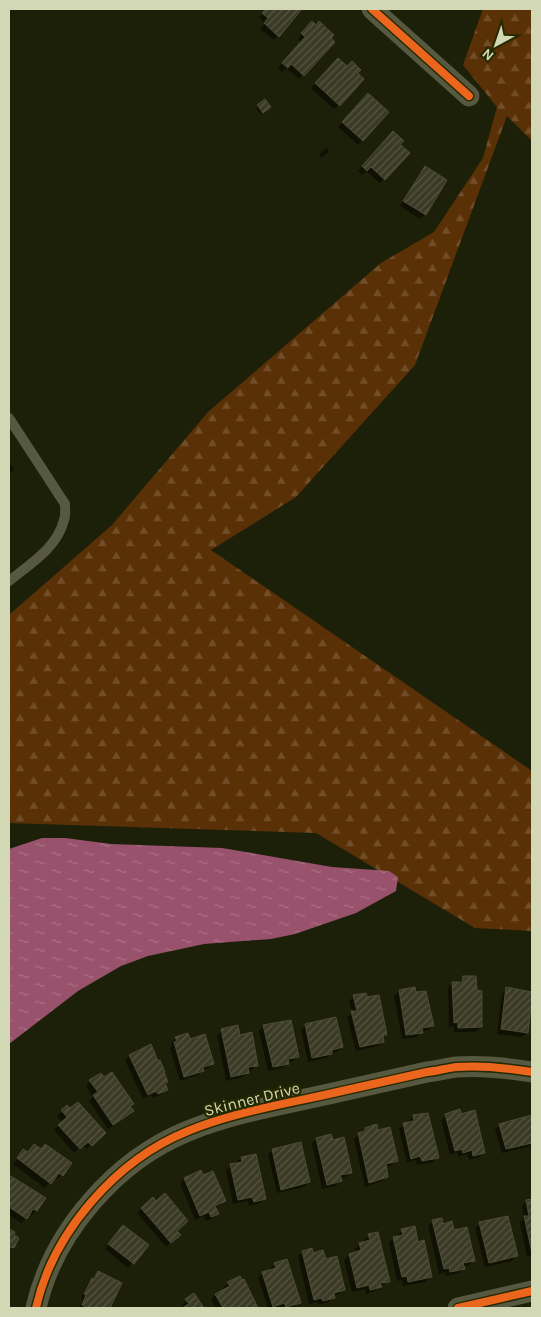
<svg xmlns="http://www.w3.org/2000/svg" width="541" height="1317" viewBox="0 0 541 1317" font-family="Karla,sans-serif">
<defs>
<pattern id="forest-firs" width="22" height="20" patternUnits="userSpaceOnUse" patternTransform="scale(1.25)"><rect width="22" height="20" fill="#5a3006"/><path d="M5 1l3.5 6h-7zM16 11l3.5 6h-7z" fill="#714d28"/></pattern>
<pattern id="water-ripples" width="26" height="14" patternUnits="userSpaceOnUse" patternTransform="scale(1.25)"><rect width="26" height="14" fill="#98526c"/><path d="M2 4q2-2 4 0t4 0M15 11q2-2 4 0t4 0" fill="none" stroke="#aa7285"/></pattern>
<pattern id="building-hatch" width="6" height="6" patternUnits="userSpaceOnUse" patternTransform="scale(1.25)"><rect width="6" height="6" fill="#3a3a26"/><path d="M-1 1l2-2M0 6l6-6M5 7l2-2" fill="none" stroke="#565643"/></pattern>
</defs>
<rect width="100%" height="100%" fill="#1d2009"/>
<!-- forest -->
<path fill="url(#forest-firs)" d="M483,9h49v132l-25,-25 -92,249 -119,132 -85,53 321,221v160l-57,-3 -159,-95 -307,-10v-208l103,-90 96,-113 173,-149 53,-31 49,-74 14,-51 -34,-42z"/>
<!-- water -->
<path fill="url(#water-ripples)" d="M42,838h23l46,6 111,4 110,19 57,4 9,6 -2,14 -40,22 -61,21 -24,5 -67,5 -56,12 -27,10 -43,25 -69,53v-195z"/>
<!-- shadow -->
<g fill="#0007">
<path d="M267,9h30l3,2 -26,29 -14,-11 5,-6 -6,-5z"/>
<path d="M312,23l-9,52 -4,4 -13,-11 -4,4 -4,-4 23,-26 -3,-3z"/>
<path d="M338,60l25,19 -29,30 -23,-21z"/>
<path d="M363,99l-1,41 -4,5 -20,-18z"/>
<path d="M258,106l9,2 -7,6 -4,-6z"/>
<path d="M388,137l20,16 -28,30 -14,-12 -4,4 -4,-4z"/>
<path d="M326,148l3,3 -7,7 -3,-3z"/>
<path d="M425,168v46l-5,5 -20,-13 20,-34z"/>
<path d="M9,462l5,8 -5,4z"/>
<path d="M463,977l12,15 6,35 -5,5h-22v-6l-5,1 -1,-39 4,-5h6z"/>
<path d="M507,989l25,4 -5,39 -5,5 -25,-3 5,-40z"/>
<path d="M399,991l34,34 -5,5 -7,2 -4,5 -15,2 -8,-43z"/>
<path d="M354,996l32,38 -4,4 1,3 -5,5 -22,5 -9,-34 5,-5 -3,-11z"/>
<path d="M306,1025l36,22 -5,5 -6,1 -5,5 -18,4 -7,-32z"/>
<path d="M264,1026l34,30 -5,5 -6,2 -5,5 -14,3 -9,-40z"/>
<path d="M222,1031l17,5 18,29 -5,5 -4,1v1l-5,5 -17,4 -9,-46z"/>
<path d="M176,1038l13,2 24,24 -5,4 -5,2 -5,5 -18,6 -10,-33 2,-2 -1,-3z"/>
<path d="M129,1056l35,28 2,5 -4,5 -9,4 -2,-3 -8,4 -18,-39z"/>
<path d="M90,1081l42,23 -3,3 3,4 -5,5 -19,13 -19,-28 4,-4 -7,-11z"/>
<path d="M67,1106l32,32 -13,11 -3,-4 -9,8 -20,-23 8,-8 -5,-6z"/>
<path d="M461,1115l23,38 -5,4 -10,3 -2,-6 -9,3 -1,-5 -7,3 -9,-35 5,-4z"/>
<path d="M414,1116l23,41 -4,5 -16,3 -1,-5 -9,3 -8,-34 5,-5 5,-1v-2z"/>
<path d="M532,1116v30l-30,7 -7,-24 5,-4z"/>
<path d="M365,1129l12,2 19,29 -4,5 -7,2 2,10 -5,4 -17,6 -11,-48z"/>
<path d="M316,1139l34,33 -4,5 -6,1v3l-4,5 -14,3 -10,-45z"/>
<path d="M273,1150l36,32 -5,5 -27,6 -9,-38z"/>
<path d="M24,1151l38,24 -5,4 -3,-2 -9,11 -32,-24z"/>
<path d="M255,1155l10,44 -5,4 -11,3 -1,-5 -15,3 -7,-34 15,-12z"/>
<path d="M9,1177l35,22 -8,12 -4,4 -3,-1 -8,9 -12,-8z"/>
<path d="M184,1179l41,22 -5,4 -5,3 3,5 -5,5 -7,3 -2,-5 -9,4 -15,-37z"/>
<path d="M532,1200v56l-5,1 -7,-35 4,-4 -2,-12 4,-4z"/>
<path d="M142,1208l34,23 -2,8 -8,8 -29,-34z"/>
<path d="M433,1221l20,10 20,30 -4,4 -6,1v2l-4,5 -13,3 -1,-4 -6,2 -11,-48z"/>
<path d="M480,1224l36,32 -4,5 -27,6 -10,-39z"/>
<path d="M402,1230l28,47 -4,5 -23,4 -1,-6 -5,1 -8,-38 4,-5 5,-1 -1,-2z"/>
<path d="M9,1231l4,2v15l-4,4z"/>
<path d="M119,1231l28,14 -19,23 -23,-19z"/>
<path d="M369,1236l19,45 -13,10 -9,3 -1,-5 -13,3 -8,-32 5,-5 7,-2 -1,-4 5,-5 5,-1 -1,-3z"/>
<path d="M303,1252l23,9 18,28 -5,5 -6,2 1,1 -5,5 -11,3 -1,-3 -8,2 -11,-48z"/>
<path d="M275,1264l24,38 -4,5 -4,1h-11v-1l-12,1 -10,-30 5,-5 8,-2 -1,-3z"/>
<path d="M98,1273l22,10 -12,25h-29l4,-8 -2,-1 7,-15z"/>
<path d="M244,1281l13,27h-41l-5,-9 5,-4 9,-5 -2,-2 5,-5z"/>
<path d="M193,1295l9,13h-18l-2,-3z"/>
</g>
<!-- building -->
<g fill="url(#building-hatch)" stroke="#4d4d34">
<path d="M266,9h33l2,1 -22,27 -15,-14 4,-5 -6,-5z"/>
<path d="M312,21l4,4 3,-4 15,14 -3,3 4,4 -31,34 -13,-12 -3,4 -6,-5 23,-26 -4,-4z"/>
<path d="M338,58l9,8 5,-5 9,9 -3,3 6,6 -24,27 -25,-23z"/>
<path d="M368,93l21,19 -26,29 -21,-19z"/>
<path d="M265,99l6,8 -8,6 -6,-8z"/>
<path d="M393,131l11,10 -4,3 10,9 -25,27 -14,-13 -4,4 -5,-5z"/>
<path d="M425,166l22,14 -21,35 -23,-14z"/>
<path d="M463,976h13l1,14 5,1v36l-24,1v-6l-4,1 -2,-41h10z"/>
<path d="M415,987l1,5 10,-1 8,35 -12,2 1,5 -17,2 -7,-45z"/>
<path d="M506,987l26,5v8l-4,33 -27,-4z"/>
<path d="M366,993l1,4 12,-2 8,40h-4l1,7 -24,5 -9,-36h6l-4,-16z"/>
<path d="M336,1017l7,30 -11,3v4l-20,4 -7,-34z"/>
<path d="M291,1020l8,37 -11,2 1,5 -16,3 -10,-42z"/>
<path d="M238,1025l2,10 12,-3 6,34 -10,1 1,6 -18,4 -10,-48z"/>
<path d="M188,1033l2,6 15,-5 9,30 -11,3 1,4 -20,6 -10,-35 3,-1 -2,-4z"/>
<path d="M151,1044l7,17 2,-1 5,12h-1l4,10 -3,1 3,7 -10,4 -2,-3 -8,4 -19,-40z"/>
<path d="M112,1072l22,32 -4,2 4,5 -21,14 -20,-30 5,-3 -9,-12 12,-7 3,4z"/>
<path d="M78,1102l28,31 -14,13 -4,-4 -8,7 -22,-24 9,-8 -6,-7 6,-5 3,3z"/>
<path d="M460,1109l1,5 14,-4 10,43 -12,3 -1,-6 -9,3 -1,-4 -7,2 -10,-37z"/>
<path d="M428,1113l11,45 -17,3 -2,-5 -9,3 -8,-36 11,-2 -1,-6z"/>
<path d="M532,1115v28l-26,6 -7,-25z"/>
<path d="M377,1124l1,6 12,-3 8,34 -12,3 2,13 -19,6 -11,-50 7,-2v-3z"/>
<path d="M331,1134l2,6 11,-3 8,36 -12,2 2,6 -15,4 -11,-47z"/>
<path d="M301,1142l9,40 -29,8 -9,-41z"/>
<path d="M34,1144l7,5 4,-5 27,19 -9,13 -4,-3 -8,11 -34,-26 6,-9 5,3z"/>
<path d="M256,1154l10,45 -12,3 -2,-5 -14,3 -8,-36 12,-2 -1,-5z"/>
<path d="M201,1170l2,5 10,-4 13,30 -11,5 4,8 -8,3 -2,-5 -9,4 -16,-38z"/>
<path d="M9,1175l37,23 -9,13 -4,-2 -6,10 -18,-12z"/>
<path d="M165,1193l23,28 -11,10 4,4 -10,8 -30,-35 12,-11 3,4z"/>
<path d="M532,1199v54l-8,-37h5l-3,-16z"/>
<path d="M508,1216l10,40 -29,7 -10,-41z"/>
<path d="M442,1218l1,6 9,-3 2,9 13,-3 8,34 -12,2 2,6 -15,3 -1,-4 -5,1 -12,-49z"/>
<path d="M123,1225l26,20 -15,19 -26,-20z"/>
<path d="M415,1226l3,16 6,-2 8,37 -24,5 -1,-6 -5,1 -9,-40 10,-2 -2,-6z"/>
<path d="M9,1229l6,3 -1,3 5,3 -5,10 -3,-1 -2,3z"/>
<path d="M378,1232l12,50 -10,1 2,4 -12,3 -1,-5 -12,3 -8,-34 12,-4 -2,-7 11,-3 -2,-6z"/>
<path d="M312,1248l1,5 10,-3 3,9 11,-3 8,34 -11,3 1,5 -12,3 -2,-3 -7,2 -12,-49z"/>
<path d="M287,1259l14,44 -15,4 -2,-4 -11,4 -11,-35 14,-4 -2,-5z"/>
<path d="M98,1271l24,12 -12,25h-24v-1l-4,-2 4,-10 -2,-1 8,-16 2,1z"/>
<path d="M240,1276l2,4 2,-1 14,29h-35l-8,-14 15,-8 -3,-4z"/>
<path d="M194,1293l10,15h-22l7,-4 -4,-5z"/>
</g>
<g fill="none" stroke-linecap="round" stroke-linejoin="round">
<!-- lane -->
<path stroke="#56593f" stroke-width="10" d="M9,418l56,86c0,5 1,11 -1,16 -7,28 -34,44 -55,61"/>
<!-- street -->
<g stroke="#56593f" stroke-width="21">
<path d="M372,9l97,87"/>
<path d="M36,1308c17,-76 80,-148 152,-177 49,-20 103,-28 154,-40 28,-6 57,-13 85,-19 10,-1 20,-4 30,-5 26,-2 50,1 75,5"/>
<path d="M458,1308l74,-17"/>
</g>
<defs>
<g id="cycleway">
<path d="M372,9l97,87"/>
<path d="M36,1308c17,-76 80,-148 152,-177 49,-20 103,-28 154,-40 28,-6 57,-13 85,-19 10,-1 20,-4 30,-5 26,-2 50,1 75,5"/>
<path d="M458,1308l74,-17"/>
</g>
</defs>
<!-- cycleway casing -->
<use href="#cycleway" stroke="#252900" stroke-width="11"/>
<!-- cycleway -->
<use href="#cycleway" stroke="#eb651d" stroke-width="8"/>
</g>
<g text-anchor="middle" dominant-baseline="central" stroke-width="4.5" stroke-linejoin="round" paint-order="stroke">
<!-- street labels -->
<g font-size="16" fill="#d2d8b3" stroke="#252900">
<text transform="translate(252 1099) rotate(-14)">Skinner Drive</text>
</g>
</g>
<!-- border -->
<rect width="541" height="1317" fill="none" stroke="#d2d8b3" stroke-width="20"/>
<!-- north arrow -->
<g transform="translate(496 45) rotate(220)" stroke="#252900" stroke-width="4" paint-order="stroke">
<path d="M0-4L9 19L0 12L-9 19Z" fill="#d2d8b3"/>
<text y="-8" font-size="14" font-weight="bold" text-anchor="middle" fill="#d2d8b3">N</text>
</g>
</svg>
